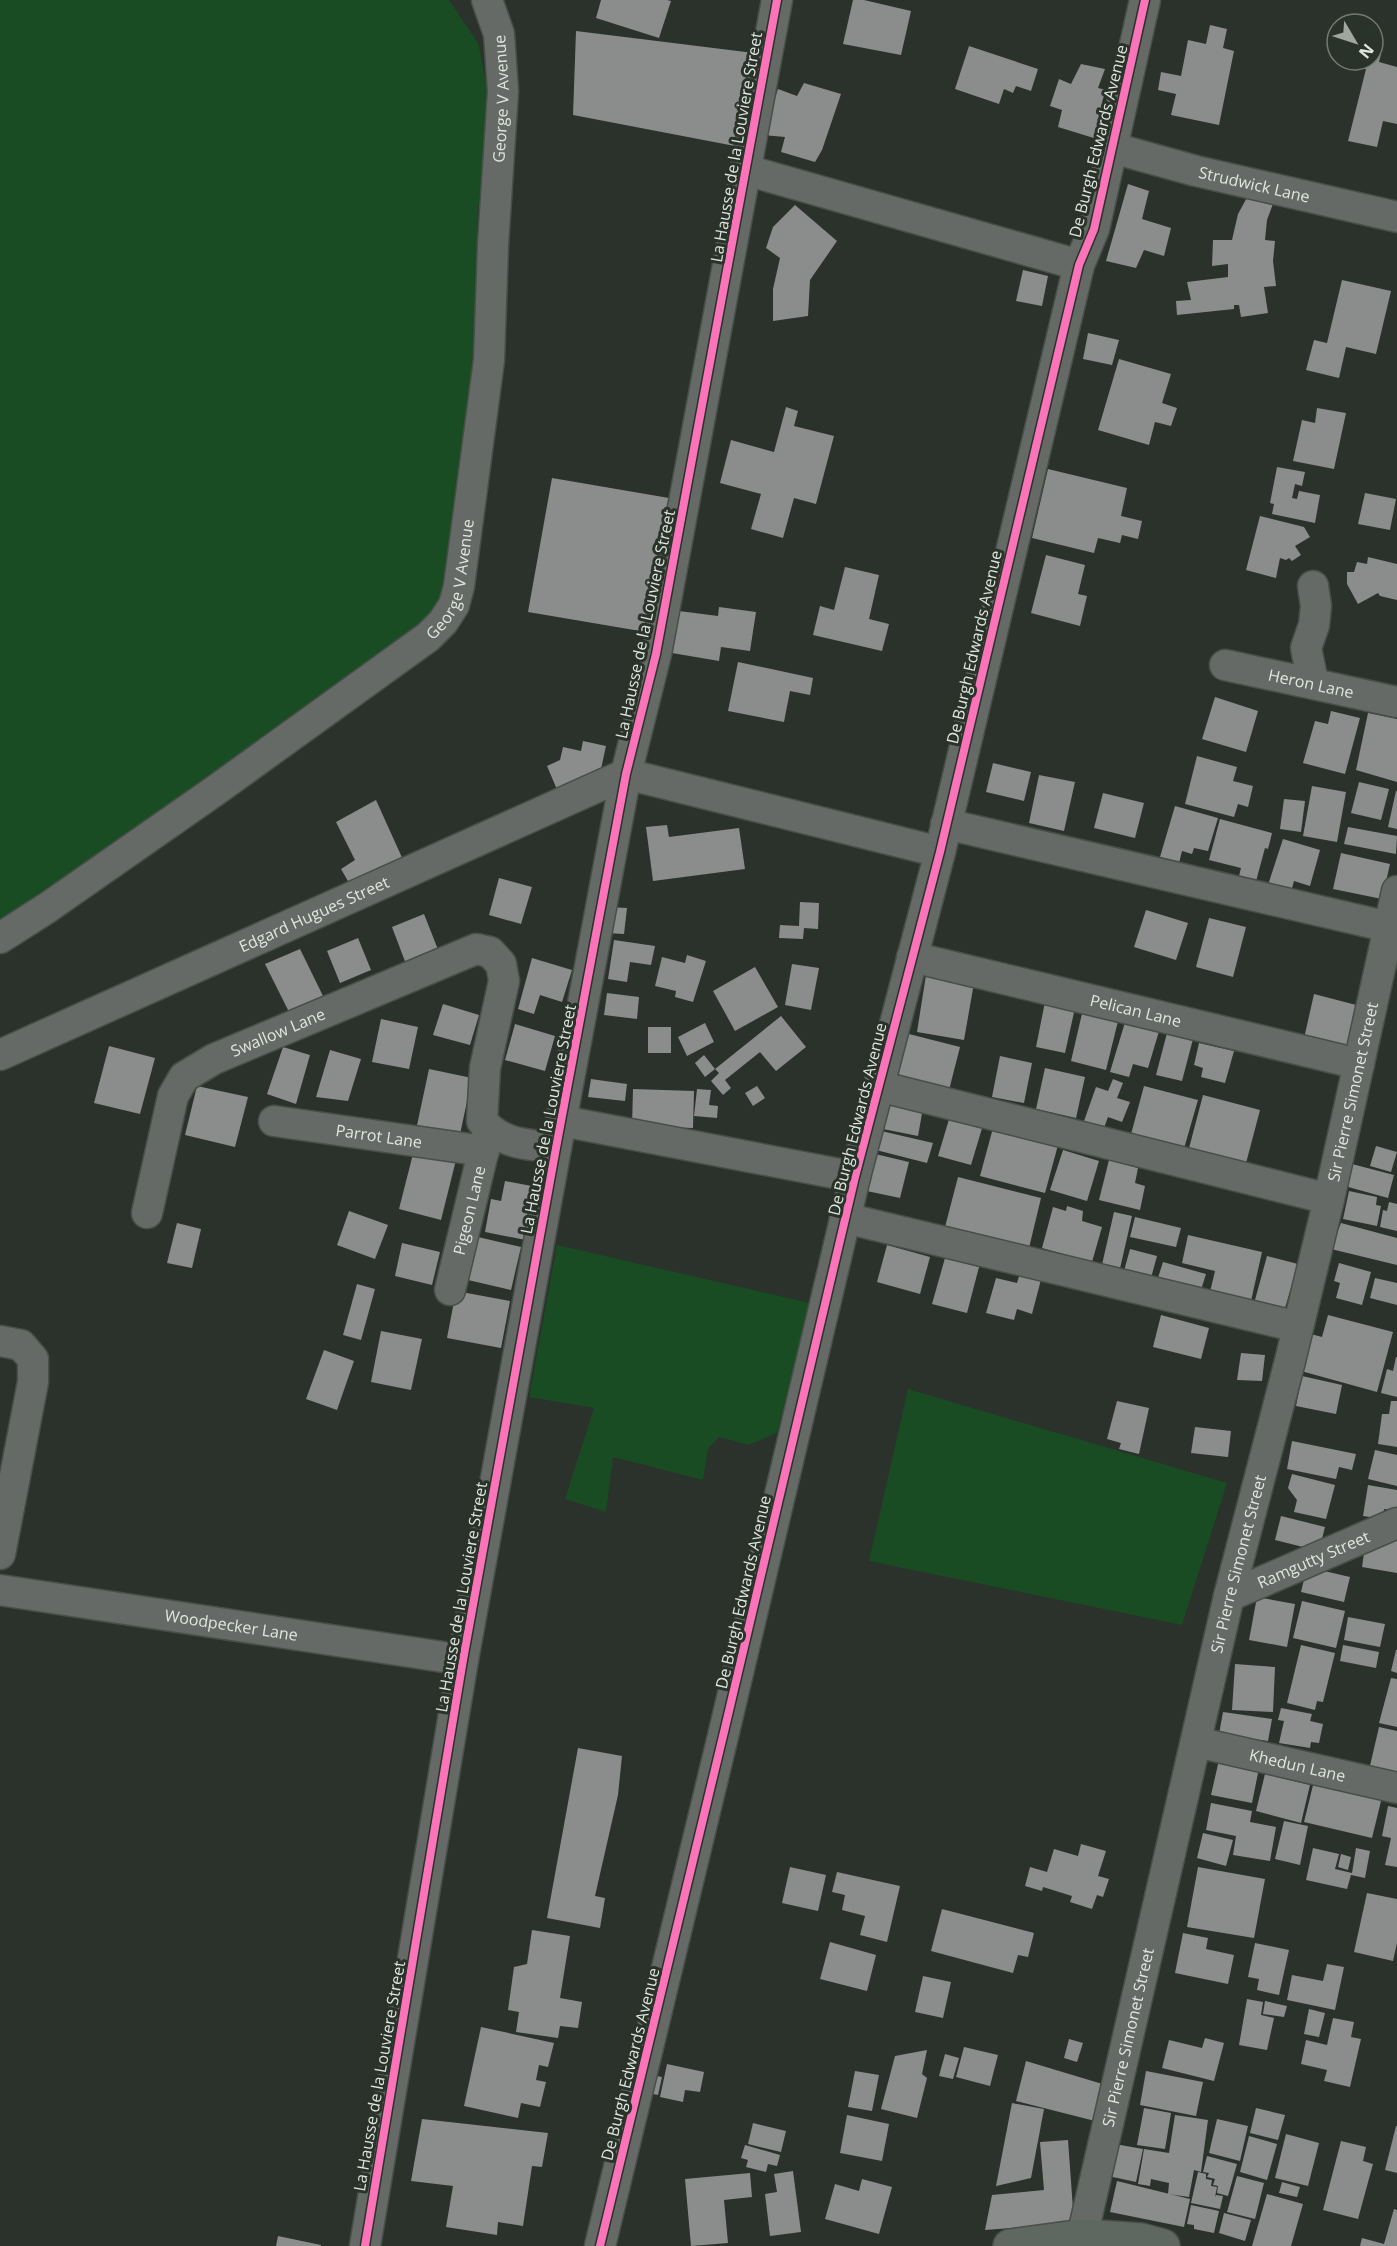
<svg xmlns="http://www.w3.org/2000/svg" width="1397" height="2246" viewBox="0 0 1397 2246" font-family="'Open Sans',sans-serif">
<rect width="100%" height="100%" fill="#2b312b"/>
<!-- green -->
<g fill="#1a4c24">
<path d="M0,0h449l29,43 12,58 -12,110 -4,142 -29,218 -10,57 -435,321z"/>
<path d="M557,1245l253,58 -33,130 -29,12 -29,-8 -11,12 -5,31 -90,-23 -7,55 -41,-13 29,-91 -65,-11z"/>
<path d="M908,1389l319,94 -45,142 -313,-64z"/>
</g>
<!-- building -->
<g fill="#8b8d8d">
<path d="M601,0h66l4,1 -12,37 -63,-20z"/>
<path d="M853,0h11l47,11 -10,44 -58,-11z"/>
<path d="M1210,25l17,4 -4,19 11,3 -15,74 -48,-10 5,-21 -18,-4 3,-18 20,4 7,-36 18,4z"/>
<path d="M576,31l178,22 -14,94 -167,-32z"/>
<path d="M969,46l69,23 -7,22 -15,-5 -3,7 -9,-4 -5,15 -44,-15z"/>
<path d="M1373,52l8,2 -2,8 18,5v57l-14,-3 -6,26 -29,-6 18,-72 -21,-5 1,-4h27z"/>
<path d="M1081,64l24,5 -7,19 8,2 -4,12 11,3 -5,12 -6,3 -5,19 -39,-12 4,-17 -12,-4 9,-27 12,5z"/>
<path d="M804,83l37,11 -19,56 -7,12 -34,-10 4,-15 -22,-2 15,-46 19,7z"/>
<path d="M1128,184l21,7 -7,28 29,9 -7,28 -20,-6 -8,18 -30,-7z"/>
<path d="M1250,192l24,9 -7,19 -2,20 10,1 -2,20 3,25 -12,1 4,26 -27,4 -2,-12h-5v4l-57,6 -1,-14 15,-1 -4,-18 41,-5v-13l-16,2 1,-26h19l6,-26z"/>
<path d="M795,205l42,36 -27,39 -2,36 -35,5v-32l7,-31 -14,-10 7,-21z"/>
<path d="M1023,270l25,6 -6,30 -26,-5z"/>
<path d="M1342,280l49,11 -15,63 -30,-7 -7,31 -33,-8 8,-30 13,3z"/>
<path d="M1088,333l31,7 -7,25 -29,-6z"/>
<path d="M1119,359l52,15 -9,29 15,5 -6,18 -16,-4 -6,23 -51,-15z"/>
<path d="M786,407l12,4 -4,15 40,10 -18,68 -22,-6 -11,40 -32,-9 10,-35 -41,-11 11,-43 43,12z"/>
<path d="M1317,408l29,5 -12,56 -41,-8 9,-41 13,3z"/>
<path d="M1277,467l28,5 -3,14 -7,-2 -3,14 5,1 2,-8 21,4 -5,28 -43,-9 2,-10 -4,-1z"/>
<path d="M1048,469l79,19 -6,28 21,5 -4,18 -16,-4 -2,8 -22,-5 -4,15 -62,-15z"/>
<path d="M552,478l117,20 -23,134 -118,-20z"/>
<path d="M1365,493l31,6 -6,31 -32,-6z"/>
<path d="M1260,516l44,11 6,10 -15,9 6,9 -9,6 -3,-3 -3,2 -6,-2 -4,20 -30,-8z"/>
<path d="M1046,555l39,10 -7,29 9,2 -7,30 -49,-13z"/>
<path d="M1368,557l29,7v36l-17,-4 -2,-3 -20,11 -11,-20v-12h7l3,-10 10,2z"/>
<path d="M845,567l34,8 -10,44 20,5 -7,27 -69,-16 7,-29 14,4z"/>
<path d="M719,607l37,5 -6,39 -29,-4 -2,14 -47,-8 7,-42 39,5z"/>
<path d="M738,662l75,16 -3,17 -20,-4 -6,31 -56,-11z"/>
<path d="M1215,697l43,14 -12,41 -44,-13z"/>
<path d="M1331,711l29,7 -15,56 -42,-11 12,-42 13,3z"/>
<path d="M1368,713l29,6v63l-41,-12z"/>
<path d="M583,741l23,5 -8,37 -37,16 -14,-33 13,-6 3,-13 18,4z"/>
<path d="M1197,756l40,11 -4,14 20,5 -5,21 -10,-3 -4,13 -49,-13z"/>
<path d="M993,763l38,9 -7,29 -38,-9z"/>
<path d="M1039,775l36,7 -11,49 -35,-8z"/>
<path d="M1359,782l30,7 -8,31 -30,-7z"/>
<path d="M1312,786l34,6 -9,50 -34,-6z"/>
<path d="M1396,791h1v38l-9,-2z"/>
<path d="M1103,793l41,10 -9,35 -41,-10z"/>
<path d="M1284,799l21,2 -4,31 -21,-3z"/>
<path d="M376,800l28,62 -52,26 -11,-19 14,-9 -19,-38z"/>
<path d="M1175,806l43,12 -10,33 -14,-3 -2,6 -10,-3 -3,12 -19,-6z"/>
<path d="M1220,819l52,14 -4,16 -3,-1 -10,37 -17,-5 3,-12 -32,-8z"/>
<path d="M667,825l2,12 70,-9 6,41 -92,12 -7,-54z"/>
<path d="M1348,827l49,9 -1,18 -52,-10z"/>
<path d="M1283,839l37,11 -10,36 -16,-5 -3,11 -23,-7z"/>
<path d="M1341,853l49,11 -8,35 -49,-10z"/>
<path d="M499,878l33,9 -11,37 -32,-9z"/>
<path d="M800,902l19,1 -1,26 -14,-1 -1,11 -24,-1 1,-13 19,1z"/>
<path d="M608,907l19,1 -3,26 -18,-1z"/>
<path d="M1146,910l42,13 -12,37 -42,-13z"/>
<path d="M424,914l15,38 -33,12 -14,-37z"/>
<path d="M1209,918l37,9 -13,50 -37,-10z"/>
<path d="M358,938l13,32 -31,13 -13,-32z"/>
<path d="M614,940l41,6 -4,19 -21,-3 -3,20 -19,-3z"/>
<path d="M300,949l25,51 -34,16 -26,-52z"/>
<path d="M687,955l19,6 -13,41 -18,-5 1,-6 -21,-5 7,-29 23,6z"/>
<path d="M532,958l40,12 -10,32 -22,-7 -6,19 -16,-5z"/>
<path d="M792,964l27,4 -8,42 -26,-5z"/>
<path d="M755,967l23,40 -43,24 -22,-40z"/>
<path d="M926,975l48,8 -10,57 -47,-8z"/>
<path d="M607,993l32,4 -2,22 -33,-4z"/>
<path d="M1314,994l46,12 -13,48 -44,-11z"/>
<path d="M1045,1002l30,6 -10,45 -29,-6z"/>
<path d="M443,1004l36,11 -9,30 -37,-10z"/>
<path d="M1084,1005l36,8 -14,57 -35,-9z"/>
<path d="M781,1016l25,31 -30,24 -16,-19 -35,28 6,8 -8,7 -12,-14 8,-8 -4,-4z"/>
<path d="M381,1019l37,8 -9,42 -37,-7z"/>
<path d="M1126,1019l34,9 -12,40 -15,-4 -4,13 -19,-5z"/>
<path d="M705,1023l9,19 -27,14 -9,-19z"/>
<path d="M515,1024l40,12 -10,35 -40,-11z"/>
<rect x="648" y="1027" width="23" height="26"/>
<path d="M905,1033l55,14 -12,47 -55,-14z"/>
<path d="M1167,1033l26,6 -11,42 -26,-6z"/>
<path d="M1199,1043l35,8 -9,32 -24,-6 2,-9 -9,-3z"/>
<path d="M109,1046l46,12 -15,56 -46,-11z"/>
<path d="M283,1047l27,8 -14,49 -29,-10z"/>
<path d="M330,1050l31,9 -13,42 -32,-4z"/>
<path d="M704,1055l11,14 -10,8 -10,-14z"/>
<path d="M1000,1056l32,7 -8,40 -32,-6z"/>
<path d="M1045,1068l40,9 -9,41 -40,-9z"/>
<path d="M429,1069l43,9 -13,61 -43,-9z"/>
<path d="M591,1079l36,5 -2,17 -37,-4z"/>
<path d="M1113,1079l10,4 -6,15 13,4 -8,20 -14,-5 -4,11 -20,-7 12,-34 12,4z"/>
<path d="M197,1086l51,11 -13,50 -50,-12z"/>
<path d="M757,1086l8,12 -12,8 -8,-13z"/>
<path d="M1144,1086l54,14 -15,52 -53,-14z"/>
<path d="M633,1089l61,2 -1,37 -61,-2z"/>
<path d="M697,1089l14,1 -2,15 9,1 -1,12 -23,-2z"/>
<path d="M1203,1095l57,15 -15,57 -57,-15z"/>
<path d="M883,1101l40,7 -5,28 -40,-8z"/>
<path d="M950,1116l33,9 -12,40 -33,-9z"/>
<path d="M993,1128l65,17 -13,48 -65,-17z"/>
<path d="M877,1130l56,13 -6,20 -55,-14z"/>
<path d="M1376,1146l21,6 -6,20 -21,-6z"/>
<path d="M414,1150l42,10 -15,60 -42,-11z"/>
<path d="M1063,1150l36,11 -12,40 -37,-11z"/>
<path d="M871,1153l38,9 -9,36 -38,-8z"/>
<path d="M1109,1160l29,8 -3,15 10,3 -5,24 -41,-10z"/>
<path d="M1352,1164l42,11 -6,23 -47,-13 8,-11z"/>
<path d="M958,1177l83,21 -12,50 -84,-21z"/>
<path d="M505,1181l32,6 -11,53 -41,-8 6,-33 10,2z"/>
<path d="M1349,1191l28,6 -1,8 5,1 -4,20 -34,-7z"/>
<path d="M1389,1202l8,2v27l-17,-4 3,-17 4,1z"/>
<path d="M1067,1206l16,5 -1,10 20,6 -10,35 -50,-14 11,-41 13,4z"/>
<path d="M349,1211l39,14 -13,34 -38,-14z"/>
<path d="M1114,1212l18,4 -13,57 -18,-4z"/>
<path d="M1135,1217l46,11 -5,19 -46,-10z"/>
<path d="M177,1223l24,6 -9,39 -25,-5z"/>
<path d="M1341,1223l56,15v27l-66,-16z"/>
<path d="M1188,1235l74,17 -11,49 -41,-9 5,-21 -33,-8z"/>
<path d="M478,1237l43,10 -10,43 -43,-10z"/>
<path d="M402,1243l38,9 -8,33 -37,-9z"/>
<path d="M887,1245l43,12 -10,37 -43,-12z"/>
<path d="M1130,1249l27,7 -6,22 -27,-7z"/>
<path d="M1267,1256l31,8 -13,44 -30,-8z"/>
<path d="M945,1258l34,9 -12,46 -35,-9z"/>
<path d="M1163,1262l43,12 -6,19 -43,-12z"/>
<path d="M1339,1263l32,9 -9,33 -26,-7 4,-15 -6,-2z"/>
<path d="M1022,1267l21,5 -11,42 -15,-5 -3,11 -28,-7 10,-35 21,5z"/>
<path d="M1375,1278l22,5v22l-27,-7z"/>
<path d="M357,1284l18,5 -14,51 -18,-5z"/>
<path d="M456,1291l54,10 -9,47 -54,-10z"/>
<path d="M1161,1315l48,13 -8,31 -48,-12z"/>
<path d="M1328,1315l65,17 -16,60 -76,-21 10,-37 11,3z"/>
<path d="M381,1331l41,8 -11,51 -40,-8z"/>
<path d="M324,1350l30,11 -17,49 -31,-11z"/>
<path d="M1241,1353l24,2 -3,26 -25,-1z"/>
<path d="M1396,1357h1v40l-16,-4 6,-24 6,2z"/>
<path d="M1302,1376l40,9 -6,29 -40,-8z"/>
<path d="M1117,1401l32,7 -10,46 -20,-5 2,-6 -14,-4z"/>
<path d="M1391,1401h6v46l-19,-3 4,-30h7z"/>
<path d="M1195,1427l36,4 -3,26 -37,-4z"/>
<path d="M1292,1441l64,13 -4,16 -13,-3 -3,12 -49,-10z"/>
<path d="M1375,1450l22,5v31l-29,-7z"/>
<path d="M1292,1474l43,11 -9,34 -32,-7 3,-12 -9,-12z"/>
<path d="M1368,1485l29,5v21l-13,-2 -1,10 -20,-3z"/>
<path d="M1281,1516l44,11 -6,24 -44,-11z"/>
<path d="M1397,1537v36l-35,-6 3,-21z"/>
<path d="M1307,1567l43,10 -6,25 -43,-10z"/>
<path d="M1257,1597l38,7 -8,43 -38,-7z"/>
<path d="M1302,1601l43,10 -9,37 -43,-10z"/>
<path d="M1348,1617l37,7 -5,23 -36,-7z"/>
<path d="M1301,1645l34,8 -12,49 -6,-1 -2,9 -28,-7z"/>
<path d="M1343,1645l36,7 -3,16 -36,-7z"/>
<path d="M1396,1650h1v23l-6,-2z"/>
<path d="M1235,1664l40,3 -2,45 -41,-2z"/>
<path d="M1391,1678l6,1v48l-18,-4z"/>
<path d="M1281,1708l31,6 -2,7 13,3 -4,19 -8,-1 -1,6 -31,-5 5,-22 -6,-1z"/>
<path d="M1223,1712l49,7 -4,22 -49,-7z"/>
<path d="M1379,1727l18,4v46l-28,-7z"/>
<path d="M578,1748l44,8 -4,39 -23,101 10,2 -5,30 -53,-10z"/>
<path d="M1219,1760l40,8 -7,35 -41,-8z"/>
<path d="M1265,1774l45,11 -9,38 -45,-12z"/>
<path d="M1314,1781l68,16 -10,41 -68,-16z"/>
<path d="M1211,1803l41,8 -2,11 26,5 -6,34 -37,-6 3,-19 -30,-6z"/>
<path d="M1388,1806l9,2v59l-12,-2 6,-27 -9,-2z"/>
<path d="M1284,1821l24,5 -8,39 -25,-6z"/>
<path d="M1203,1833l30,7 -7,26 -29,-8z"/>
<path d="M1081,1844l25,7 -8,25 11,3 -6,18 -6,-2 -5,14 -22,-7 2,-6 -29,-9 -1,4 -17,-5 5,-19 17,5 7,-23 24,7z"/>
<path d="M1313,1848l26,6 -4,15 17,4 4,-25 14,3 -5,27 -14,-3 -4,14 -41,-9z"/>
<path d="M1341,1854l10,3 -3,13 -10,-3z"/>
<path d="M790,1867l36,8 -8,36 -36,-8z"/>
<path d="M1198,1867l67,12 -11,59 -67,-11z"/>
<path d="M837,1872l63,14 -13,56 -27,-7 5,-19 -23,-6 3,-15 -13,-3z"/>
<path d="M1367,1893l30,6v44l-4,18 -39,-9z"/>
<path d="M942,1909l92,24 -6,24 -10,-2 -5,18 -82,-22z"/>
<path d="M532,1930l38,6 -10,62 22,4 -4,26 -18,-2 -2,12 -42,-6 3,-20 -11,-2 6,-43 13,-3z"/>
<path d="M1183,1933l25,5 -2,11 28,6 -6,29 -53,-11z"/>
<path d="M830,1942l46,13 -9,36 -47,-12z"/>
<path d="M1255,1943l34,7 -10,45 -22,-5 2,-11 -11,-2z"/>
<path d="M1327,1964l17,3 -9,43 -48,-10 5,-25 31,6z"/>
<path d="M923,1976l28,6 -8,36 -28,-6z"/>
<path d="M1247,1999l16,3 -2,13 13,3 -7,32 -28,-5z"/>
<path d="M1265,2001l22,5 -3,11 -21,-3z"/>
<path d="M1309,2009l16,4 -6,24 -15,-3z"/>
<path d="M1333,2018l21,4 -3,15 10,2 -11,48 -26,-6 3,-11 -26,-6 5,-24 21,5z"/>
<path d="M481,2027l73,16 -6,24 -9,-2 -3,15 10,2 -6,25 -19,-4 -3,15 -54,-12z"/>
<path d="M1205,2038l19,5 -10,38 -52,-13 7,-28 33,8z"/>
<path d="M1069,2039l14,4 -6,19 -13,-4z"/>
<path d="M964,2047l34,8 -8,31 -34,-9z"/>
<path d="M927,2050l-5,24 5,4 -10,40 -36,-9 14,-53z"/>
<path d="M945,2054l14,4 -6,21 -14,-3z"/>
<path d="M1026,2061l83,25 -10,36 -83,-21z"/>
<path d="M667,2064l37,8 -4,20 -15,-2 -2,12 -23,-5z"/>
<path d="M855,2071l24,4 -7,36 -24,-4z"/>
<path d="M1146,2071l57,11 -7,34 -56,-11z"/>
<path d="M652,2075l10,2 -4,18 -10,-2z"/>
<path d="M1012,2103l32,6 -13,69 -35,8z"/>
<path d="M1144,2108l27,5 -6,36 -28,-4z"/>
<path d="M1256,2108l29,7 -7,25 -28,-7z"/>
<path d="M847,2115l42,9 -7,37 -42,-8z"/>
<path d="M1175,2115l33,5 -7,52 -7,-2 -5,27 -21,-3 1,-11 -18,-4 -1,7 -12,-2 6,-35 25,4z"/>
<path d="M422,2119l126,14 -6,34 -10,-1 -9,60 -25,-4 -1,13 -51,-8 7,-41 -42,-5z"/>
<path d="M1217,2119l31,7 -8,35 -31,-8z"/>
<path d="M753,2123l33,8 -5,21 -33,-8z"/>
<path d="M1396,2126h1v47l-12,-3z"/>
<path d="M1286,2134l33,9 -11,43 -33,-8z"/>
<path d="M1249,2136l28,8 -10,36 -27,-8z"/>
<path d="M1068,2140l6,83 -89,7 7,-35 52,-5 -4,-48z"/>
<path d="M1341,2141l25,6 -3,14 10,3 -15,55 -35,-9z"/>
<path d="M1115,2144l28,5 -7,33 -28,-6z"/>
<path d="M745,2145l35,10 -3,11 -9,-2 -2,8 -20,-5 2,-7 -7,-2z"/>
<path d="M1207,2156l30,8 -9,32 -11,-3 1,-7 -5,-1 2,-6 -8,-2 2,-4 -6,-1z"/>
<path d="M793,2171l8,61 -31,4 -5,-42 12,-2 -3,-18z"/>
<path d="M1198,2172l8,2v5l6,1 -1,6 6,1 -2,10 1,-2 7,1 -3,13 -29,-6z"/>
<path d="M750,2173l2,24 -28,3 4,43 -37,3 -6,-67z"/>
<path d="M1237,2176l27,7 -9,36 -28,-7z"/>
<path d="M862,2179l30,8 -13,47 -54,-15 10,-35 24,7z"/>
<path d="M1117,2181l73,18 -6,28 -74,-15z"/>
<path d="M1282,2182l18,5 -3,10 -18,-4z"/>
<path d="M1267,2194l36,10 -12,42h-39z"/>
<path d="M1191,2205l28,6 -5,22 -20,-4v-4l-7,-1z"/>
<path d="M1394,2209l3,1v36h-37l2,-8 22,6z"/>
<path d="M1224,2213l27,7 -6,21 -26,-8z"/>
<path d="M278,2236l43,9v1h-45z"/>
</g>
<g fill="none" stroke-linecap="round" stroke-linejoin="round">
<defs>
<g id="minor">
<path id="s1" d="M1113,148l83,23 201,46"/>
<path d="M746,170l333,95"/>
<path id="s2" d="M1225,665l172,37"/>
<path d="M1313,682l-7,-34 8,-23 2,-19 -3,-20"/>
<path d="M946,824l443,103"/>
<path id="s3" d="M0,938l47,-30 169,-118 212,-153 15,-15 11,-17 5,-19 30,-226 4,-115 10,-154 -4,-57 -12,-34"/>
<path id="s4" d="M912,957l447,107"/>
<path id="s5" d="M0,1055l626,-281 314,78"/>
<path d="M878,1086l451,113"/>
<path id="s6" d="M274,1121l210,30"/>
<path d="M562,1121l293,56"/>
<path id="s7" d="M147,1213l26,-117 11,-19 30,-18 262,-110 14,3 11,12 3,17 -19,87 -3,53c20,24 45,23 74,27"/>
<path d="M845,1218l453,109"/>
<path id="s8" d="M450,1290l38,-158"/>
<path d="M0,1341l21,4 12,14v23l-33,172"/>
<path id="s9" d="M0,1590l463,70"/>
<path id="s10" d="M1229,1596l168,-73"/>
<path id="s11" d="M1196,1742l201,46"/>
<path d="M365,2246l98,-586 93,-512 70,-374 30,-120 121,-654"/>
<path d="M600,2246l124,-514 131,-555 85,-325 139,-587 15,-36 51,-229"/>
<path id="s12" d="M1080,2246l149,-650 61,-235 39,-162 68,-308"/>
</g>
<path id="major" d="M1010,2246l73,-10 58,4 22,6"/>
</defs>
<!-- minor casing -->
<use href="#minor" stroke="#484e48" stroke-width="33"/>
<!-- major casing -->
<use href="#major" stroke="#484e48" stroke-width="36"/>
<!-- minor -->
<use href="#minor" stroke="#666a66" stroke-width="30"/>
<!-- major -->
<use href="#major" stroke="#5f6860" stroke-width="33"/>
<defs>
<g id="cycleway">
<path d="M365,2246l98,-586 93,-512 70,-374 30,-120 121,-654"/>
<path d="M600,2246l124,-514 131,-555 85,-325 139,-587 15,-36 51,-229"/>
</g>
</defs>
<!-- cycleway casing -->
<use href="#cycleway" stroke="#293329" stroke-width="11"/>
<!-- cycleway -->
<use href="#cycleway" stroke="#fb73b8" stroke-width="8"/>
</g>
<g text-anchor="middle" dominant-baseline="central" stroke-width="6" stroke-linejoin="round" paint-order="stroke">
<!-- street labels -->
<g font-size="16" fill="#dfe5df" stroke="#293329">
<text stroke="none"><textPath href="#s3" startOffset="1074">George V Avenue</textPath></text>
<text transform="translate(1098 141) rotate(-76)">De Burgh Edwards Avenue</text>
<text transform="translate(736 147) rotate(-80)">La Hausse de la Louviere Street</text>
<text stroke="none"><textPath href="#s1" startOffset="146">Strudwick Lane</textPath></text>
<text stroke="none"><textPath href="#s3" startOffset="588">George V Avenue</textPath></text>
<text transform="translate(645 624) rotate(-78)">La Hausse de la Louviere Street</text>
<text transform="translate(974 647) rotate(-77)">De Burgh Edwards Avenue</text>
<text stroke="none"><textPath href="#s2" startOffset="88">Heron Lane</textPath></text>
<text stroke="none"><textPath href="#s5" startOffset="344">Edgard Hugues Street</textPath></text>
<text stroke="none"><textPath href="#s4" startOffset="230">Pelican Lane</textPath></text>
<text stroke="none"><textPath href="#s7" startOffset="246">Swallow Lane</textPath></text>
<text stroke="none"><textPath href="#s12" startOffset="1186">Sir Pierre Simonet Street</textPath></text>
<text transform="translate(548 1119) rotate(-79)">La Hausse de la Louviere Street</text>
<text transform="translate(857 1119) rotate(-76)">De Burgh Edwards Avenue</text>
<text stroke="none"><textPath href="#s6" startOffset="106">Parrot Lane</textPath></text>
<text stroke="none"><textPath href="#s8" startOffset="82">Pigeon Lane</textPath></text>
<text stroke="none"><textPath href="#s10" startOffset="92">Ramgutty Street</textPath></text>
<text stroke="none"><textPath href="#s12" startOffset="700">Sir Pierre Simonet Street</textPath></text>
<text transform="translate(743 1592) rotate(-77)">De Burgh Edwards Avenue</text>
<text transform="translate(461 1597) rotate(-80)">La Hausse de la Louviere Street</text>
<text stroke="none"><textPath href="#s9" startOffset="234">Woodpecker Lane</textPath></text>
<text stroke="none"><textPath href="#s11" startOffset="104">Khedun Lane</textPath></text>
<text stroke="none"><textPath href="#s12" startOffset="214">Sir Pierre Simonet Street</textPath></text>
<text transform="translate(630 2064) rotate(-76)">De Burgh Edwards Avenue</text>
<text transform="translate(379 2076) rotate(-80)">La Hausse de la Louviere Street</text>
</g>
</g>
<!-- north arrow -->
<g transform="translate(1355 42) rotate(129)"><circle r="28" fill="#293329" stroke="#727a72" stroke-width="1.5"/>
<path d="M0-4.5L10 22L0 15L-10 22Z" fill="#a0a6a0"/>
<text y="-9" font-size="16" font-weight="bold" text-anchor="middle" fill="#dfe5df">N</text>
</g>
</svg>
